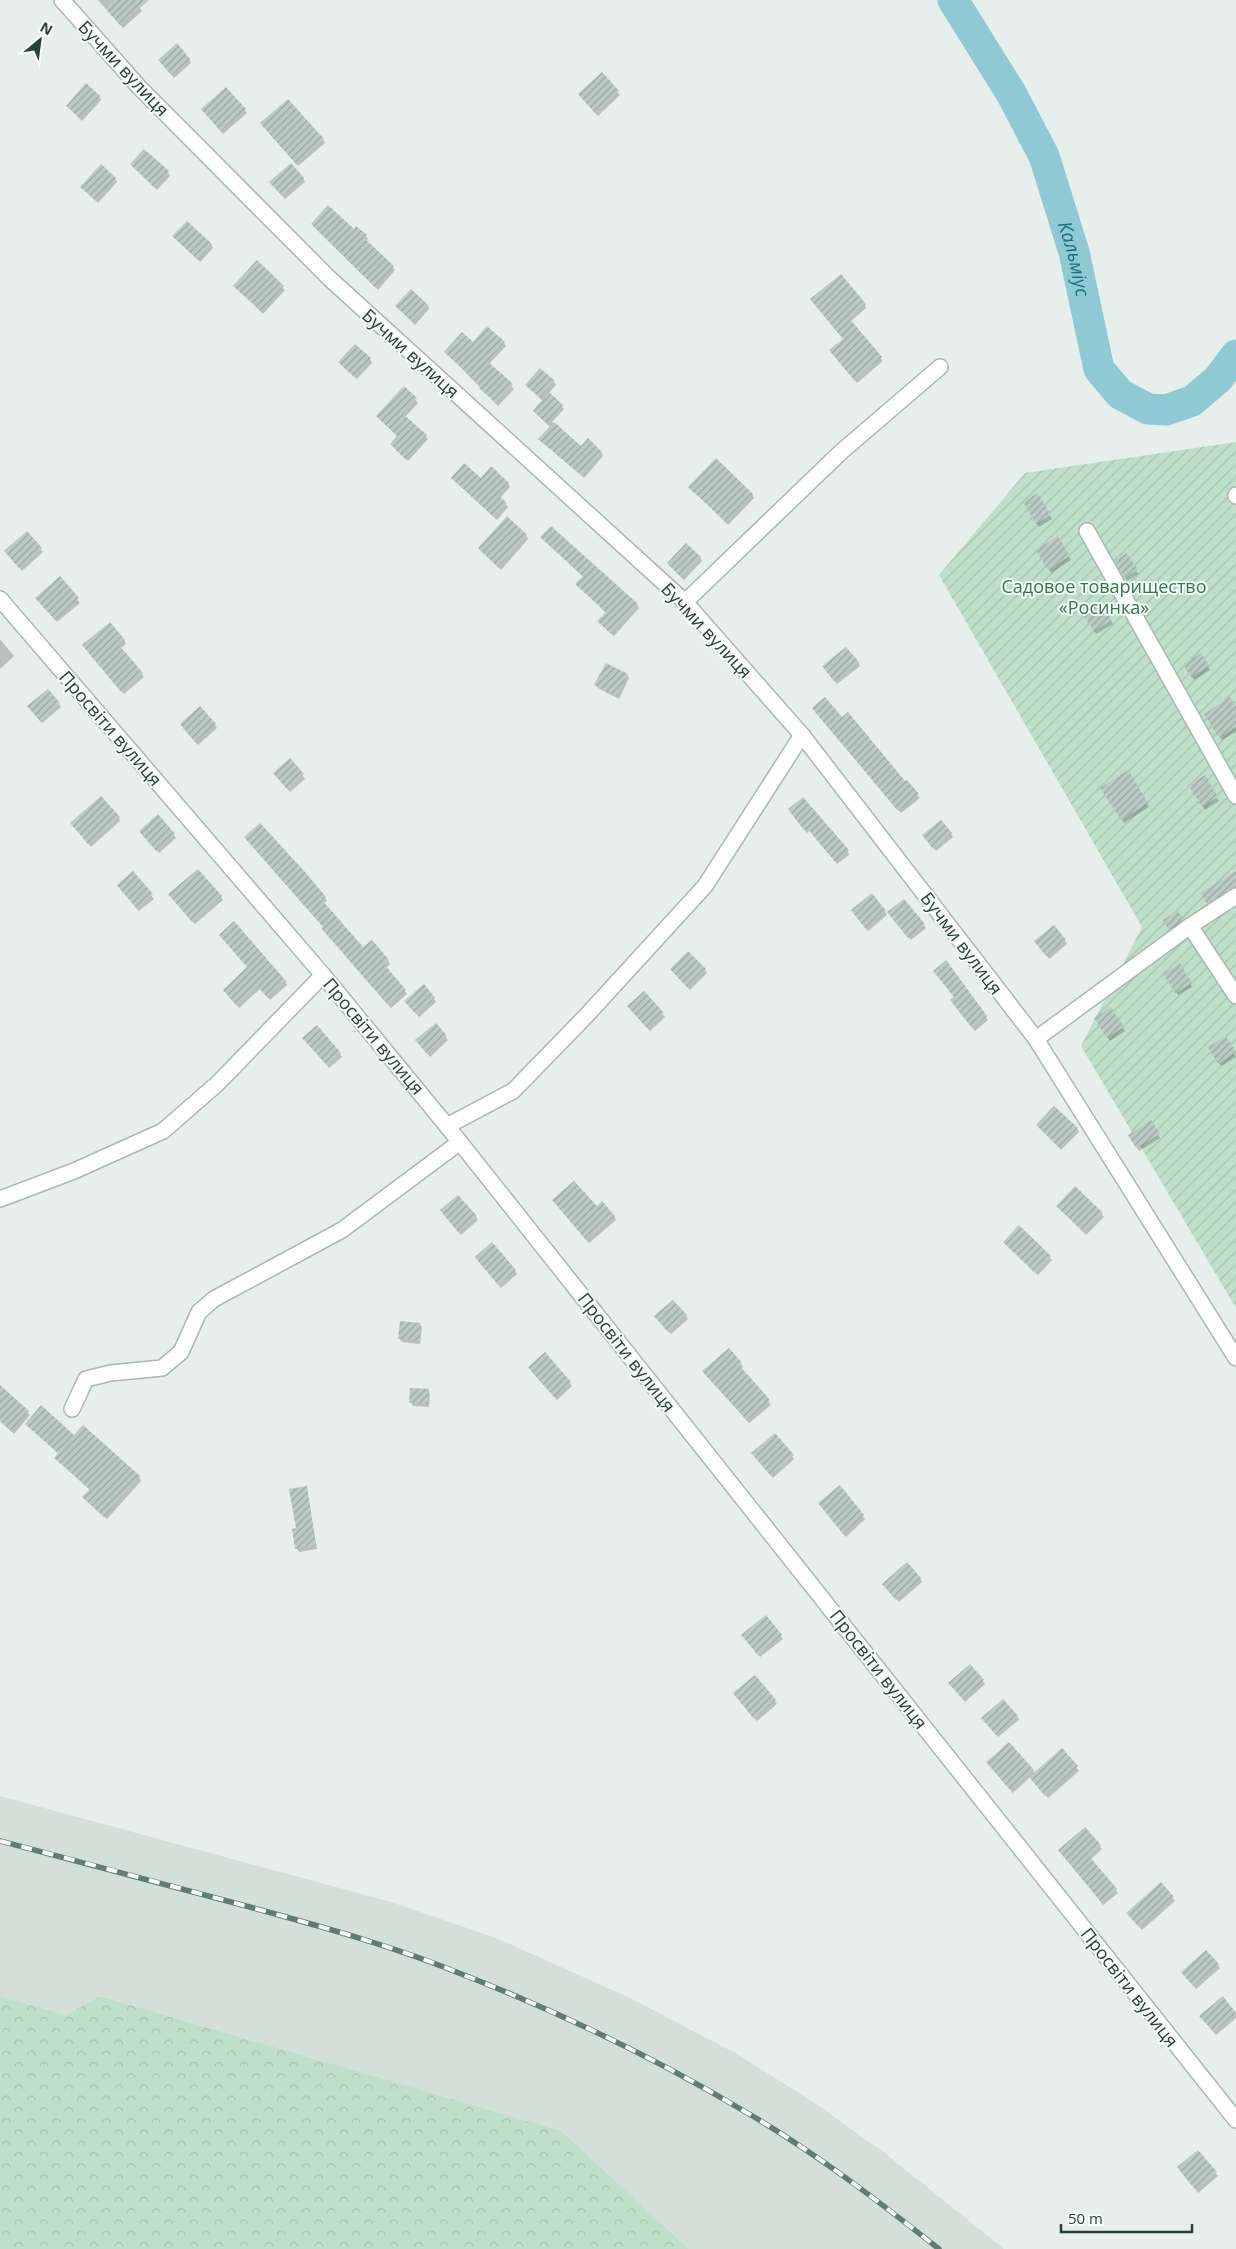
<svg xmlns="http://www.w3.org/2000/svg" width="1236" height="2249" viewBox="0 0 1236 2249" font-family="'Open Sans',sans-serif">
<defs>
<pattern id="forest-crowns" width="20" height="18" patternUnits="userSpaceOnUse" patternTransform="scale(1.25)"><rect width="20" height="18" fill="#bfe0c8"/><path d="M2 6a3 3 0 1 1 6 0M12 15a3 3 0 1 1 6 0" fill="none" stroke="#a4c1ad"/></pattern>
<pattern id="garden-furrows" width="10" height="10" patternUnits="userSpaceOnUse" patternTransform="scale(1.25)"><rect width="10" height="10" fill="#bfe0c8"/><path d="M-1 1l2-2M0 10L10 0M9 11l2-2" fill="none" stroke="#a4c1ad"/></pattern>
<pattern id="building-hatch" width="6" height="6" patternUnits="userSpaceOnUse" patternTransform="scale(1.25)"><rect width="6" height="6" fill="#bbcac4"/><path d="M-1 1l2-2M0 6l6-6M5 7l2-2" fill="none" stroke="#98a6a0"/></pattern>
</defs>
<rect width="100%" height="100%" fill="#e6efeb"/>
<!-- built -->
<path fill="#d4dfda" d="M0,1796l391,106 105,36 134,60 107,56 79,50 70,50 118,95h-315l-129,-118 -460,-135 -34,19 -66,-19z"/>
<!-- forest -->
<path fill="url(#forest-crowns)" d="M0,1996l66,19 34,-19 461,135 128,118h-689z"/>
<!-- garden -->
<path fill="url(#garden-furrows)" d="M1236,442v866l-155,-262 61,-119 -203,-352 86,-102z"/>
<!-- shadow -->
<g fill="#0003">
<path d="M98,0h35l9,11 -19,17z"/>
<path d="M189,59l2,4 -17,15 -12,-14z"/>
<path d="M602,74l18,21 -22,21 -16,-18z"/>
<path d="M99,96l2,4 -19,21 -15,-15z"/>
<path d="M245,110l2,3 -24,21 -18,-21z"/>
<path d="M261,124l62,16 2,3 -27,23z"/>
<path d="M131,165l37,7 2,4 -13,14z"/>
<path d="M115,178l2,4 -19,21 -14,-13z"/>
<path d="M303,178l2,4 -20,17 -12,-14z"/>
<path d="M315,228l39,2 12,6 2,3 -3,3 30,28 -17,20z"/>
<path d="M174,236l37,8 2,4 -13,14z"/>
<path d="M257,262l28,28 -22,24 -28,-28z"/>
<path d="M814,303l51,2 1,3 -15,13 32,40 -26,22 -24,-29 11,-14z"/>
<path d="M428,305l1,4 -14,16 -19,-19z"/>
<path d="M504,343l2,3 -17,18 25,25 -16,17 -52,-54 27,-8z"/>
<path d="M370,359l2,4 -15,16 -17,-16z"/>
<path d="M554,382l2,3 -7,8 15,16 -12,13 29,26 20,4 2,4 -19,22 -44,-39 10,-12 -16,-16 9,-10 -17,-16z"/>
<path d="M404,387l14,16 -13,14 23,22 -20,22 -17,-17 7,-7 -21,-21z"/>
<path d="M452,478l56,6 2,3 -10,11 8,9 -11,13z"/>
<path d="M690,487l62,7 2,4 -26,27z"/>
<path d="M1037,495l15,24 -13,8 -15,-24z"/>
<path d="M27,533l16,19 -21,19 -14,-17z"/>
<path d="M526,536l2,3 -27,31 -22,-21z"/>
<path d="M542,538l95,67 2,3 -25,28 -15,-15 7,-8 -29,-29 6,-7z"/>
<path d="M1058,538l13,22 -20,13 -13,-23z"/>
<path d="M1127,555l11,19 -11,7 -11,-20z"/>
<path d="M700,557l2,4 -18,19 -16,-16z"/>
<path d="M60,578l20,25 -23,19 -18,-21z"/>
<path d="M1101,605l12,19 -17,10 -11,-19z"/>
<path d="M0,639l14,17 -14,13z"/>
<path d="M124,640l2,4 -5,4 23,29 -20,17 -38,-45z"/>
<path d="M1201,654l9,16 -16,10 -10,-15z"/>
<path d="M858,662l2,4 -23,18 -11,-14z"/>
<path d="M627,675l2,3 -10,21 -21,-11 -2,-3z"/>
<path d="M48,691l13,16 -19,16 -11,-13z"/>
<path d="M1236,708v24l-14,8 -17,-26z"/>
<path d="M815,712l27,7 78,79 -19,15z"/>
<path d="M215,725l2,3 -19,17 -15,-17z"/>
<path d="M290,760l15,19 -15,13 -13,-15z"/>
<path d="M1128,772l21,35 -25,16 -22,-35z"/>
<path d="M1204,777l15,24 -14,9 -15,-24z"/>
<path d="M791,813l57,38 1,4 -12,9 -27,-34 -3,3z"/>
<path d="M119,818l1,3 -29,26 -20,-24z"/>
<path d="M260,825l65,72 2,4 -3,2 39,46 25,12 2,3 -4,4 21,26 -16,14 -66,-76 -1,-4z"/>
<path d="M143,834l31,1 2,3 -17,15z"/>
<path d="M951,834l2,3 -17,14 -10,-12z"/>
<path d="M1236,872v19l-26,15 -8,-12z"/>
<path d="M133,873l21,26 -15,12 -19,-22z"/>
<path d="M221,897l2,3 -28,24 -23,-26z"/>
<path d="M904,900l22,28 -15,12 -20,-25z"/>
<path d="M885,912l2,3 -19,16 -14,-17z"/>
<path d="M1177,913l7,11 -12,9 -7,-12z"/>
<path d="M1054,927l13,17 -18,15 -11,-14z"/>
<path d="M946,962l42,58 -13,11 -21,-27 1,-6z"/>
<path d="M1179,965l13,22 -14,8 -14,-21z"/>
<path d="M671,970h34l2,3 -17,17z"/>
<path d="M285,981l2,4 -17,15 -10,-11 -21,19 -15,-17z"/>
<path d="M644,993l21,24 -15,14 -21,-24z"/>
<path d="M434,999l2,3 -17,15 -11,-12z"/>
<path d="M1111,1009l14,22 -15,10 -14,-23z"/>
<path d="M435,1025l13,15 -18,17 -11,-13z"/>
<path d="M1226,1037l10,20 -15,9 -12,-18z"/>
<path d="M306,1041l34,13 2,3 -13,11z"/>
<path d="M1151,1122l9,16 -21,13 -10,-15z"/>
<path d="M1037,1125l40,4 2,3 -18,18z"/>
<path d="M556,1204l41,4 17,8 2,4 -27,23z"/>
<path d="M1060,1209l42,5 2,3 -18,18z"/>
<path d="M441,1211l35,6 2,3 -17,15z"/>
<path d="M1019,1227l33,33 -14,15 -33,-33z"/>
<path d="M478,1261l37,10 2,3 -16,14z"/>
<path d="M686,1316l2,3 -17,15 -13,-14z"/>
<path d="M420,1324l2,3 -2,17 -18,-2 -2,-3z"/>
<path d="M545,1354l27,32 -15,14 -26,-29z"/>
<path d="M741,1364l2,3 -2,2 30,36 -22,18 -46,-51z"/>
<path d="M0,1390l30,25 -16,19 -14,-13z"/>
<path d="M428,1390l2,4 -1,13 -16,-1 -2,-4z"/>
<path d="M26,1424l49,12 64,41 2,4 -34,38 -23,-21 6,-8 -32,-29 -2,-3 3,-4z"/>
<path d="M792,1456l2,3 -21,19 -18,-21z"/>
<path d="M840,1487l25,32 -19,18 -24,-30z"/>
<path d="M306,1488l11,61 -18,3 -2,-4v-19z"/>
<path d="M920,1578l2,4 -23,20 -13,-15z"/>
<path d="M781,1636l2,3 -23,18 -15,-18z"/>
<path d="M970,1665l15,19 -20,18 -13,-16z"/>
<path d="M755,1676l22,28 -20,17 -21,-24z"/>
<path d="M1017,1716l2,4 -21,17 -13,-15z"/>
<path d="M1062,1750l17,21 -31,27 -18,-21 -17,16 -23,-27 43,4 1,3z"/>
<path d="M1085,1828l17,21 -12,11 28,33 -15,12 -13,-17z"/>
<path d="M1161,1884l14,17 -33,29 -12,-14z"/>
<path d="M1218,1965l2,3 -24,21 -12,-14z"/>
<path d="M1223,1998l13,15v5l-20,17 -13,-16z"/>
<path d="M1198,2151l20,25 -20,17 -18,-22z"/>
</g>
<g fill="none" stroke-linecap="round" stroke-linejoin="round">
<!-- river -->
<path stroke="#8ec9d4" stroke-width="31" id="s1" d="M953,0l58,93 33,63 30,96 25,117 21,25 28,15 18,1 26,-9 26,-22 18,-24"/>
</g>
<!-- building -->
<g fill="url(#building-hatch)">
<path d="M115,0h34l-29,25 -15,-17z"/>
<path d="M177,43l13,16 -18,16 -14,-15z"/>
<path d="M602,72l17,19 -24,22 -17,-19z"/>
<path d="M86,83l14,13 -20,22 -14,-12z"/>
<path d="M226,87l20,22 -25,22 -20,-22z"/>
<path d="M288,99l36,40 -28,25 -36,-41z"/>
<path d="M144,149l25,22 -15,16 -24,-23z"/>
<path d="M291,163l13,15 -22,18 -13,-14z"/>
<path d="M101,164l15,14 -21,22 -15,-13z"/>
<path d="M328,205l26,24 2,-3 11,9 -3,3 30,28 -19,21 -64,-63z"/>
<path d="M187,221l25,23 -14,16 -26,-24z"/>
<path d="M257,260l27,26 -23,25 -28,-25z"/>
<path d="M841,274l25,30 -17,14 33,39 -28,23 -25,-30 14,-11 -33,-40z"/>
<path d="M411,289l17,16 -15,17 -18,-16z"/>
<path d="M487,326l18,16 -18,19 26,23 -17,19 -17,-15 2,-2 -37,-34 18,-20 11,10z"/>
<path d="M355,344l16,14 -17,19 -16,-15z"/>
<path d="M540,368l15,13 -15,17 -15,-13z"/>
<path d="M404,386l13,12 -14,16 24,21 -22,24 -15,-15 7,-8 -21,-20z"/>
<path d="M549,392l14,13 -17,18 -13,-12z"/>
<path d="M554,422l27,24 7,-8 14,14 -21,23 -43,-36z"/>
<path d="M716,458l37,36 -27,28 -38,-35z"/>
<path d="M464,463l17,15 10,-12 18,17 -11,12 9,8 -13,14 -43,-39z"/>
<path d="M1038,493l13,22 -15,9 -13,-22z"/>
<path d="M507,516l20,19 -29,32 -20,-19z"/>
<path d="M551,526l87,78 -27,30 -14,-13 9,-9 -31,-28 8,-8 -43,-39z"/>
<path d="M27,531l15,17 -23,20 -15,-17z"/>
<path d="M1058,536l12,20 -22,14 -12,-20z"/>
<path d="M686,543l15,14 -20,20 -14,-14z"/>
<path d="M1127,553l11,17 -14,8 -9,-17z"/>
<path d="M60,576l19,22 -24,22 -20,-22z"/>
<path d="M1102,603l10,17 -18,11 -11,-16z"/>
<path d="M110,622l15,18 -6,5 24,28 -22,19 -39,-47z"/>
<path d="M846,647l13,15 -25,19 -12,-15z"/>
<path d="M1201,653l8,13 -18,11 -8,-13z"/>
<path d="M606,663l22,11 -11,22 -23,-11z"/>
<path d="M48,689l12,14 -20,18 -13,-15z"/>
<path d="M825,697l17,20 6,-5 57,69 2,-1 12,14 -21,17 -86,-103z"/>
<path d="M1230,697l6,9v21l-17,11 -15,-24z"/>
<path d="M200,706l16,18 -21,18 -15,-18z"/>
<path d="M290,758l14,16 -17,15 -14,-16z"/>
<path d="M1128,770l20,33 -27,17 -21,-32z"/>
<path d="M1205,775l13,22 -16,10 -14,-22z"/>
<path d="M101,796l19,21 -32,27 -18,-21z"/>
<path d="M803,797l46,53 -14,12 -28,-34 -3,2 -16,-21z"/>
<path d="M158,814l17,20 -19,17 -17,-20z"/>
<path d="M941,820l11,13 -19,16 -11,-14z"/>
<path d="M260,823l45,49 21,25 -4,3 41,47 9,-7 17,20 -5,4 22,26 -18,15 -67,-77 2,-1 -79,-90z"/>
<path d="M198,869l24,27 -30,26 -24,-28z"/>
<path d="M133,871l20,23 -16,15 -20,-24z"/>
<path d="M1236,871v16l-29,17 -6,-11z"/>
<path d="M872,893l14,18 -21,17 -14,-18z"/>
<path d="M904,899l21,25 -17,14 -21,-26z"/>
<path d="M1178,911l5,8 -14,11 -6,-10z"/>
<path d="M234,921l52,60 -19,16 -9,-11 -22,19 -13,-15 24,-23 -28,-32z"/>
<path d="M1054,925l12,15 -20,16 -12,-15z"/>
<path d="M688,951l18,18 -19,18 -17,-18z"/>
<path d="M946,960l41,56 -15,12 -22,-28 4,-3 -21,-26z"/>
<path d="M1180,963l12,20 -17,10 -12,-19z"/>
<path d="M424,984l11,14 -19,16 -12,-13z"/>
<path d="M644,991l20,22 -17,15 -20,-22z"/>
<path d="M1111,1007l13,20 -17,11 -13,-20z"/>
<path d="M436,1023l11,13 -20,18 -12,-14z"/>
<path d="M317,1025l24,28 -14,12 -25,-27z"/>
<path d="M1226,1036l10,16 -18,12 -10,-17z"/>
<path d="M1054,1106l24,22 -19,19 -23,-22z"/>
<path d="M1151,1120l9,14 -24,14 -8,-13z"/>
<path d="M574,1181l23,25 5,-5 13,15 -29,24 -34,-40z"/>
<path d="M1075,1186l28,27 -19,19 -28,-26z"/>
<path d="M458,1195l19,21 -19,16 -18,-22z"/>
<path d="M1019,1225l32,31 -16,17 -32,-31z"/>
<path d="M492,1242l24,28 -18,15 -23,-28z"/>
<path d="M673,1300l14,15 -19,17 -14,-16z"/>
<path d="M400,1321l20,2 -1,18 -21,-2z"/>
<path d="M729,1348l13,15 -3,2 31,35 -23,20 -45,-49z"/>
<path d="M545,1352l26,30 -17,15 -26,-30z"/>
<path d="M0,1385l29,26 -17,20 -12,-10z"/>
<path d="M410,1388l19,1 -1,15 -19,-1z"/>
<path d="M41,1405l33,30 9,-10 57,51 -36,41 -22,-20 8,-8 -36,-31 4,-5 -33,-29z"/>
<path d="M775,1433l19,22 -24,20 -19,-22z"/>
<path d="M840,1485l24,30 -21,19 -25,-31z"/>
<path d="M307,1486l9,59 -21,4 -3,-20 4,-1 -7,-39z"/>
<path d="M907,1562l14,16 -25,22 -14,-16z"/>
<path d="M766,1615l16,20 -24,20 -17,-20z"/>
<path d="M970,1664l14,16 -21,19 -15,-16z"/>
<path d="M755,1675l21,25 -22,19 -21,-26z"/>
<path d="M1003,1699l15,17 -22,19 -15,-17z"/>
<path d="M1009,1742l25,28 -24,20 -24,-28z"/>
<path d="M1062,1748l16,18 -33,30 -16,-19z"/>
<path d="M1085,1827l16,18 -12,11 28,33 -16,13 -43,-52z"/>
<path d="M1161,1882l13,15 -35,30 -13,-14z"/>
<path d="M1206,1950l13,14 -26,22 -12,-14z"/>
<path d="M1223,1996l13,17 -22,19 -15,-16z"/>
<path d="M1198,2150l19,22 -21,18 -19,-23z"/>
</g>
<g fill="none" stroke-linecap="round" stroke-linejoin="round">
<defs>
<g id="minor">
<path d="M62,0l77,87 190,191 356,324 117,133 234,304 200,319"/>
<path d="M1236,495v1"/>
<path d="M1087,531l149,265"/>
<path d="M0,599l323,376 124,151 789,994"/>
<path d="M685,602l156,-150 99,-85"/>
<path d="M1190,926l46,70"/>
<path d="M1036,1039l154,-113 46,-30"/>
<path d="M447,1126l66,-35 73,-75 119,-130 97,-151"/>
<path d="M0,1199l74,-28 89,-40 54,-47 106,-109"/>
<path d="M72,1409l14,-30 25,-6 51,-5 19,-16 18,-40 15,-13 128,-69 118,-88"/>
</g>
</defs>
<!-- minor casing -->
<use href="#minor" stroke="#a8b8b2" stroke-width="18"/>
<!-- minor -->
<use href="#minor" stroke="#fff" stroke-width="15"/>
<defs>
<path id="rail" d="M0,1841c82,21 164,43 246,65 73,20 148,40 218,69 97,38 191,83 280,136 69,40 133,89 195,138"/>
</defs>
<!-- rail casing -->
<use href="#rail" stroke="#5f7d75" stroke-width="5.5"/>
<!-- rail -->
<use href="#rail" stroke="#f7fbf9" stroke-width="4" stroke-dasharray="11" stroke-linecap="butt"/>
</g>
<g text-anchor="middle" dominant-baseline="central" stroke-width="4" stroke-linejoin="round" paint-order="stroke">
<!-- street labels -->
<g font-size="18" fill="#24423a" stroke="#f7fbf9">
<text transform="translate(124 68) rotate(47)">Бучми вулиця</text>
<text transform="translate(411 353) rotate(42)">Бучми вулиця</text>
<text transform="translate(707 630) rotate(47)">Бучми вулиця</text>
<text transform="translate(111 728) rotate(49)">Просвіти вулиця</text>
<text transform="translate(962 943) rotate(53)">Бучми вулиця</text>
<text transform="translate(374 1036) rotate(50)">Просвіти вулиця</text>
<text transform="translate(627 1352) rotate(52)">Просвіти вулиця</text>
<text transform="translate(879 1669) rotate(52)">Просвіти вулиця</text>
<text transform="translate(1130 1987) rotate(52)">Просвіти вулиця</text>
</g>
<!-- park labels -->
<g font-size="18" fill="#2d7a4b" stroke="#f7fbf9">
<text x="1104" y="586">Садовое товарищество<tspan x="1104" dy="21">«Росинка»</tspan></text>
</g>
<!-- water labels -->
<g font-size="19" font-style="italic" fill="#1c6f80" stroke="#f7fbf9">
<text stroke="none"><textPath href="#s1" startOffset="288">Кальміус</textPath></text>
</g>
</g>
<!-- north arrow -->
<g transform="translate(40 40) rotate(29)" stroke="#f7fbf9" stroke-width="4" paint-order="stroke">
<path d="M0-4L9 19L0 12L-9 19Z" fill="#24423a"/>
<text y="-8" font-size="14" font-weight="bold" text-anchor="middle" fill="#24423a">N</text>
</g>
<!-- scale -->
<path d="M1061 2224v8h131v-8" fill="none" stroke="#24423a" stroke-width="2.5"/>
<text x="1068" y="2224" font-size="15" fill="#24423a" stroke="#f7fbf9" stroke-width="4" paint-order="stroke">50 m</text>
</svg>
